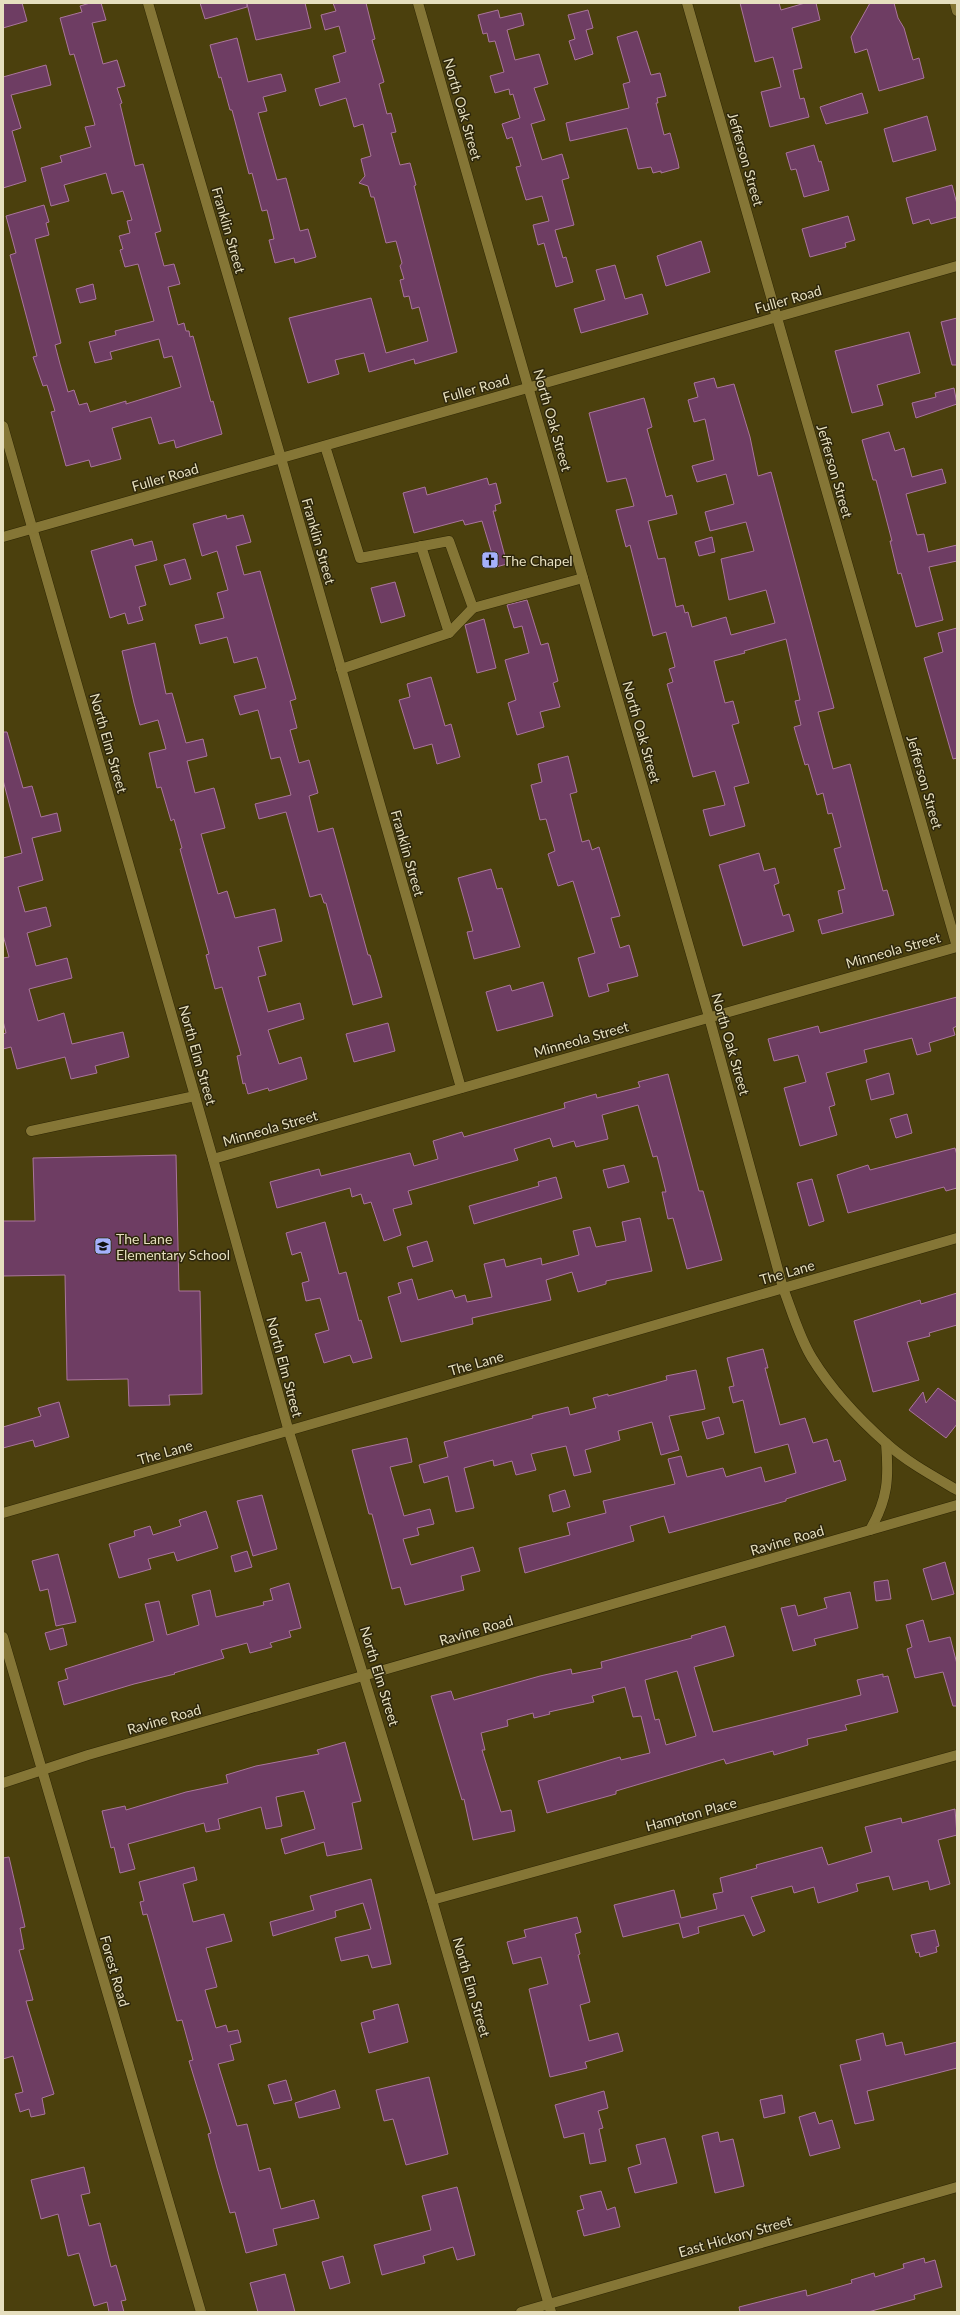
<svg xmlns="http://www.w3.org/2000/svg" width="960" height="2315" viewBox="0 0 960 2315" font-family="Lato,sans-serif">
<rect width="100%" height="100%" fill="#4b400d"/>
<!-- building -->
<g fill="#6e3d63" stroke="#aa759c" fill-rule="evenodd">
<path d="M3,3h19l5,18 -24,7z"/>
<path d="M90,3h11l5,17 -14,3 11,41 14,-4 8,26 -8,2 5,15 -2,1 15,62 8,-2 18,67 -6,2 9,33 10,-2 6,20 -12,3 10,38 6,-2 2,8h3l1,6 3,-1 18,66 2,-1 9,33 -46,14 -2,-8 -15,4 -8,-27 -39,11 9,31 -30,8 -2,-7 -23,6 -15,-54 4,-1 -8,-26 -4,1 -10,-29 4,-1 -27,-101 6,-2 -10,-37 38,-11 5,17 -3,1 3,12 -14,4 26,104 -6,2 5,19 8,28 6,-2 5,15 8,-2 3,9 36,-11v3l55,-17 -9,-31 -8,2 -5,-19 -49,13 2,7 -17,4 -6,-21 27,-7 -1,-4 39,-10 -16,-57 -13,3 -5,-17 3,-1 -4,-13 11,-3 -3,-12 5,-1 -9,-29 -11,3 -6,-21 -42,12 5,16 -18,5 -10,-38 21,-6 -2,-6 31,-9 -6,-20 10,-2 -21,-71 -4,1 -10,-37 22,-6 -2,-6z"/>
<path d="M200,3h105l6,25 -55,12 -9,-36v3l-42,12z"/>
<path d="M333,3h33l9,36 -3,1 12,42 -5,2 8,30 4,-1 5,19 -5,1 9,32 10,-2 6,22 -2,1 43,166 -42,12 -1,-5 -45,13 -5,-19 -29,7 4,14 -31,9 -19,-65 82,-20 15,55 42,-12 -9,-34 -7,2 -3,-13 -5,1 -4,-17 4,-1 -4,-13 2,-3 -6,-22 -10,2 -12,-46h-3l-3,-11 -9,-3 6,-7 -4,-17 10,-3 -8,-32 -9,3 -8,-29 -26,8 -5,-17 25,-7 -7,-26 13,-4 -7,-26 -14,4 -4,-15 15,-4z"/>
<path d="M740,3h39l2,7 24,-7h11l4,17 -28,8 10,40 -9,2 7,29 4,-1 5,19 -39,10 -9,-35 20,-5 -8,-30 -18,5z"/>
<path d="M870,3h24l4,15 6,10 9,32 6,-2 5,20 -45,13 -12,-42 -12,4 -4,-16z"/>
<path d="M498,10l2,8 21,-5 3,12 -17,5 8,30 24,-6 9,30 -14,4 11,32 -14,4 11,36 20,-6 7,24 -7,2 12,45 -19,5 8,28 3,-1 7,25 -17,5 -12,-44 -6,2 -5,-20 16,-4 -7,-25 -16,4 -10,-33 5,-1 -9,-29 -5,2 -5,-15 18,-6 -7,-24 -3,1 -1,-6 -14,4 -5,-17 14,-4 -9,-31 -6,1 -2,-9 -4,1 -5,-19z"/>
<path d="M588,10l5,18 -7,2 7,24 -18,6 -6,-19 6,-2 -7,-24z"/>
<path d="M637,31l14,44 9,-2 6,23 -9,2 1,5h-2l8,32 6,-2 8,29 1,6 -18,5v-2l-8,2 -2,-6 -13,2 -11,-41 -57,13 -4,-18 63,-15 -6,-24 7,-2 -13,-45z"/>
<path d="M237,38l11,44 33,-8 5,17 -23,6 4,14 -9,2 19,67 9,-2 14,53 8,-2 8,28 -21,6 -1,-5 -19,5 -6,-23 5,-1 -7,-29 -5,1 -10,-38 -3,1 -17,-64h-2l-9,-33 -2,1 -9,-33z"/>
<path d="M46,65l5,20 -40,10 10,33 -9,3 14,50 -23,7v-111z"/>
<path d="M862,93l6,20 -42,11 -6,-17z"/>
<path d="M927,116l9,34 -43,12 -9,-33z"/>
<path d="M814,145l5,17 2,-1 8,29 -25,7 -8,-28 -5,1 -5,-17z"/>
<path d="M952,185l5,19v13l-26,7 -2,-5 -16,5 -7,-26z"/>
<path d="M848,216l7,24 -10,3 1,4 -36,10 -8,-28z"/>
<path d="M701,241l9,31 -44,14 -9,-30z"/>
<path d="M615,265l10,34 17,-5 6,20 -67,19 -7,-24 31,-9 -9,-30z"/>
<path d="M93,284l3,15 -16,4 -4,-14z"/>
<path d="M957,318v47h-5l-11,-43z"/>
<path d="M909,332l11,41 -43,12 6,20 -31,8 -17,-62z"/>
<path d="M714,378l3,10 17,-4 16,53 8,39 13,-4 63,236 -16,4 15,57 17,-5 33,127 4,-1 7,25 -72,19 -4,-14 25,-7 -5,-22 7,-2 -11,-40 7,-2 -9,-34 -4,1 -5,-21 -6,2 -9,-31 -3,1 -11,-38 7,-2 -6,-24 5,-1 -14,-61 -42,12 1,2 -31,8 11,42 8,-2 6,22 -7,2 17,58 -15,4 11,39 -35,10 -7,-26 22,-5 -10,-34 -22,6 -26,-93 6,-2 -4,-13 6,-2 -9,-35 -13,4 -23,-91 -4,2 -10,-37 18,-4 -8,-28 -19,4 -18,-69 55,-15 8,29 -5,2 19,68 6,-2 5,19 -29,7 10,38 7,-1 11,49 7,-2 2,8 3,-1 4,15 34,-10 5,18 44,-12 -9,-33 -37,10 -8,-41 33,-8 -8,-29 -36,9 -5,-19 29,-8 -8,-30 -29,8 -5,-16 22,-6 -9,-41 -11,3 -6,-22 10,-3 -4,-14z"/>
<path d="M954,388l3,16 -41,14 -4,-15 24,-6 -1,-4z"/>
<path d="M889,432l6,19 9,-3 8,29 30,-8 4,14 -40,11 11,41 7,-1 4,18 29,-7v16l-28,6 14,53 -27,7 -15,-54 -3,1 -8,-33h2l-16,-61h-3l-11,-40z"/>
<path d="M487,478l2,7 7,-2 5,20 -6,2 1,6h-3l14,53 -11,3 -14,-46 -17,4 -2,-5 -49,13 -11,-40 22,-6 2,8z"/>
<path d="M226,515l1,4 16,-4 8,27 -15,4 8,29 16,-4 36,128 -6,2 7,27 -7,2 9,33 10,-3 9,33 -9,3 9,36 15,-4 35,127h2l12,42 -29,8 -27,-102h-2l-3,-9 -11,3 -24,-85 -27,7 -4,-15 36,-9 -11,-38 -9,2 -13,-49 -18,5 -6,-19 32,-8 -9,-31 -23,6 -7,-26 -27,7 -5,-19 29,-7 -7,-25 11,-3 -11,-39 -15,5 -9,-32z"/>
<path d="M712,537l3,15 -16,4 -4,-14z"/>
<path d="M132,539l2,7 18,-5 5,19 -22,6 11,39 -7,2 4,13 -15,4 -3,-11 -15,5 -19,-67z"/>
<path d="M185,559l6,20 -21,6 -6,-20z"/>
<path d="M395,582l10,34 -24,7 -10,-35z"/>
<path d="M527,600l14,45 7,-2 10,38 -5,2 7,24 -20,5 4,15 -27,8 -9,-32 8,-3 -11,-40 24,-7 -7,-27 -8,2 -7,-23z"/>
<path d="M484,619l12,49 -19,5 -12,-48z"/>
<path d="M957,628v130l-4,1 -29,-101 19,-6 -5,-19z"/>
<path d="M155,643l11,51 6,-1 14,50 17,-4 4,17 -20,5 8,32 19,-5 11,40 -24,6 17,60 9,-3 8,27 40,-9 7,32 -24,6 8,28 -8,2 10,35 32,-9 4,16 -36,11 11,34 22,-7 6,22 -38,12 -1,-3 -20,6 -3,-11 -2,1 -6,-28 4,-1 -19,-68 -7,2 -9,-34 3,-1 -29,-105 2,-1 -8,-29 -3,2 -10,-34 -4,1 -8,-35 17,-4 -8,-29 -18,5 -6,-22 -12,-52z"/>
<path d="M431,677l14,49 6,-2 9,33 -23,7 -5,-20 -18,5 -15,-49 11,-3 -3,-13z"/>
<path d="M3,732h4l16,56 9,-2 9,31 16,-4 4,18 -29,7 11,42 -25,7 7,25 21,-5 5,19 -24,7 9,33 31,-8 5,20 -43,11 9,32 26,-8 8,31 51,-12 6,25 -34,9 2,7 -26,6 -6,-22 -48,12 -6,-22 -8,2v-15l3,-1 -3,-12v-63l6,-1 -6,-22v-77l19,-5 -19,-73z"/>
<path d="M568,756l9,36 -7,2 12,48 7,-2 3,10 7,-3 21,69 -9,2 9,30 9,-3 9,31 -31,8 2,7 -20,6 -11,-39 17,-5 -22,-72 -15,5 -10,-32 7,-3 -9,-32 -6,1 -9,-35 11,-3 -4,-18z"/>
<path d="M759,853l5,18 11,-3 4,15 -5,2 9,31 6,-2 5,17 -51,15 -24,-81z"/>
<path d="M491,869l6,20 5,-1 18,59 -46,12 -7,-27 6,-1 -15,-53z"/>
<path d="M543,982l10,34 -56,15 -11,-39 24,-7 2,6z"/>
<path d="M957,997v29l-4,2 2,7 -26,8 2,8 -14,4 -5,-17 -48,12 3,12 -41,11 9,32 -6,2 8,28 -37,11 -16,-58 22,-6 -8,-27 -24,6 -6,-22 50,-13 2,7z"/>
<path d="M388,1023l7,28 -41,11 -8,-28z"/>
<path d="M889,1073l5,21 -23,6 -5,-20z"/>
<path d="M668,1074l31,117h4l19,69 -35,9 -14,-51 -5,1 -6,-27h4l-9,-36 -4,1 -15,-52 -36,10 6,24 -32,8 -2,-6 -21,6 -3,-9 -36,11 4,11 -110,31 4,13 -19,5 8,26 -17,6 -13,-39 -7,2 -3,-10 -9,3 -2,-9 -73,20 -7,-26 49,-13 2,7 89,-23 4,13 24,-7 -5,-18 29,-9 2,5 101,-29 -1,-5 32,-9 1,4 43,-11 -2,-5z"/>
<path d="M907,1114l5,19 -16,5 -6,-19z"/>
<path d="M955,1148l2,7v33l-11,3 -2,-4 -96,26 -11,-38 31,-10 2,5z"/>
<path d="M176,1155l3,136h21l2,103 -33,1 1,10 -41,1 -1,-27 -61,1 -2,-105 -62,1v-55h32l-2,-63z"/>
<path d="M624,1165l5,17 -21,6 -5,-18z"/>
<path d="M556,1177l6,21 -88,26 -5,-18 70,-20 -1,-4z"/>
<path d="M812,1179l12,42 -15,5 -12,-43z"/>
<path d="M640,1218l12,53 -46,10v3l-28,8 -6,-20 -26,8 5,20 -79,18 1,6 -72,18 -13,-45 13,-4 -3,-10 14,-4 6,21 34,-10 3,8 10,-3 2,7 25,-5 -8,-33 20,-5 2,8 35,-9 1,7 37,-10 -6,-24 17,-4 6,20 30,-6 -4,-19z"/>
<path d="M325,1222l14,52 7,-2 13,49 2,-1 11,38 -19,5 -3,-8 -26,8 -9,-29 14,-4 -9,-32 -14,3 -4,-18 7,-2 -8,-29 -9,3 -6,-22z"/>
<path d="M427,1241l6,20 -20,6 -6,-20z"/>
<path d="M957,1293v32l-28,8 1,3 -23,6 12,38 -46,12 -19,-71 66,-21 1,4z"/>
<path d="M763,1349l5,19h-3l15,57 25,-7 8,25 14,-4 7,23 6,-2 6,20 -60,19v2l-117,32 -5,-17 -34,10 4,15 -109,32 -6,-25 51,-13 -3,-12 39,-10 -3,-12 72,-17 -7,-25 13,-3 6,21 36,-9 3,9 35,-10 4,15 31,-9 -8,-29 -33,9 -12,-53 -10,3 -4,-16 5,-1 -7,-28z"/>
<path d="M696,1370l9,39 -36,7 10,34 -18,5 -9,-33 -34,9 2,9 -35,10 6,22 -17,4 -8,-30 -35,8 5,16 -20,5 -4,-14 -18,5 -1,-6 -29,8 10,40 -18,4 -8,-36 -24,7 -5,-18 29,-8 -4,-15 89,-24 -1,-2 36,-9 2,8 26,-7 -3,-10 15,-4v2l59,-16 -1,-4z"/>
<path d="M938,1388l19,14v22l-11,14 -37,-28 14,-18 3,11z"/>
<path d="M59,1402l10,35 -34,10 -2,-7 -30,8v-21l38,-11 -3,-8z"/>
<path d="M719,1417l5,17 -17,5 -5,-17z"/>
<path d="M407,1438l5,24 -22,5 14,49 26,-7 4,15 -17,4 2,7 -16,4 8,26 62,-18 7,24 -19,5 3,14 -59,15 -5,-18 -8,2 -20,-75h-3l-17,-64z"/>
<path d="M565,1490l5,17 -17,5 -4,-17z"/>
<path d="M262,1495l15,54 -24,7 -16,-55z"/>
<path d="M206,1511l12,37 -41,13 -3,-9 -26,7 3,10 -32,9 -10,-34 26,-8 -1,-5 16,-5 3,9 28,-9 -2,-6z"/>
<path d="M247,1551l5,16 -17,5 -4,-16z"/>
<path d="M58,1554l18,68 -20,4 -8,-37 -8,2 -8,-30z"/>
<path d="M945,1562l9,32 -22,6 -9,-31z"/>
<path d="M888,1580l3,19 -15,2 -2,-19z"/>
<path d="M289,1583l12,45 -12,3 2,6 -21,6 2,4 -22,6 -3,-10 -26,7 3,8 -50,15 1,1 -41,10 -70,21 -6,-23 10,-3 -3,-10 89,-28 -9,-37 14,-3 8,34 32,-10 -7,-30 18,-5 6,27 48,-12 -1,-3 10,-2 -3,-11z"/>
<path d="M850,1592l8,36 -44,11 2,6 -23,6 -12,-43 14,-3 3,11 29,-8 -3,-10z"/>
<path d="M923,1620l6,22 21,-5 7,27v42h-4l-10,-34 -28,6 -8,-29 5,-2 -6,-22z"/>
<path d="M725,1626l9,30 -40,11 19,65 148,-37 -4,-15 26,-6v3l5,-1 10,36 -53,13 2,5 -40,9 1,6 -34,10 -1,-4 -47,13 -2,-5 -108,32v3l-69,19 -9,-32 82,-24 1,3 29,-7 -9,-37 -8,1 -8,-30 -33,9 2,6 -45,10 1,2 -16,4 -1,-5 -26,7 1,6 -27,7 4,17h-3l19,62 10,-2 4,21 -42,9 -9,-41 -2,1 -31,-104 20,-5 3,9 86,-24 31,-7 1,5 30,-6 -1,-6 91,-24 -1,-2zM677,1671l19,65 -30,9 -7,-26 -4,1 -10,-40z"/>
<path d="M63,1628l4,17 -17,5 -5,-17z"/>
<path d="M345,1742l16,59 -9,2 10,46 -35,7 -3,-14 -39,12 -4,-15 34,-10 -11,-38 -28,6 6,29 -16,3 -5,-22 -43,12 2,10 -14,3 -2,-9 -76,21 7,25 -15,4 -6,-26 -3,1 -9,-37 23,-5 1,4 60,-18 42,-9 -2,-8 30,-9 63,-12 -2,-4z"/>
<path d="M955,1809l2,26 -19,5 12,44 -20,6 -2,-9 -35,9 -4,-14 -33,8 2,7 -40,12 -4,-16 -20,6 -2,-7 -41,11 14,34 -12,5 -9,-21 -46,12 1,6 -16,5 -4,-15 -56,14 -9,-32 60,-15 7,28 36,-9 -4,-15 10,-2 -3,-14 37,-10 -1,-3 66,-18 6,18 44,-13 -7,-25 36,-9 1,5z"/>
<path d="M9,1857l16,70 -5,1 4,21 -5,1 14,50 -7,1 28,93 -12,4 3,16 -14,3 -2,-8 -9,3 -5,-18 8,-2 -10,-36 -10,3v-201z"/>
<path d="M194,1867l3,13 -14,4 10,38 31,-8 8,27 -26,7 11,39 -12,3 11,38 10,-3 2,7 10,-2 3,12 -11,3 4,15 -16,4 19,62 10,-2 12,47 11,-3 11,41 33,-9 5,18 -46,11 4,16 -31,8 -11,-41 -5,1 -13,-45 -9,-34 3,-1 -22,-72 4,-1 -11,-40 -5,1 -30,-107 -4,1 -3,-13 4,-1 -5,-19z"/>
<path d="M371,1879l20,85 -19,4 -4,-13 -27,6 -6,-23 36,-9 -8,-26 -28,8 1,6 -63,19 -3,-14 44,-12 -4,-14z"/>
<path d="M577,1917l4,15 -6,2 5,20 -2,1 12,47 -10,3 9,36 29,-8 5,18 -38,11 2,6 -37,9 -21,-88 19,-5 -7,-27 -28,7 -6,-22 19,-5 -2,-7z"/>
<path d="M935,1930l4,16 -3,1 1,5 -17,5 -1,-5 -3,1 -5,-18z"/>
<path d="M398,2004l10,38 -39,11 -8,-30 14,-4 -2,-8z"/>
<path d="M883,2033l3,13 16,-4 3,13 52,-13v26l-90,23 7,29 -19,4 -15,-59 21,-5 -5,-20z"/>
<path d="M429,2077l19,77 -42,11 -13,-46 -9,2 -8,-31z"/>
<path d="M286,2080l6,20 -18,4 -6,-19z"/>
<path d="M335,2090l5,18 -41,10 -4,-15z"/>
<path d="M604,2091l4,17 -10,3 5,17 -4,1 7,32 -16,3 -6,-31 -20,5 -9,-33z"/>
<path d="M782,2095l3,18 -21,5 -4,-18z"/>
<path d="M815,2112l4,12 13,-4 8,28 -30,8 -11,-39z"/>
<path d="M718,2132l2,10 13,-3 11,47 -29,7 -13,-57z"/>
<path d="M665,2138l12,45 -42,10 -7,-25 13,-4 -5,-19z"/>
<path d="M84,2167l6,26 -9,2 8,31 11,-3 11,44 5,-2 10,35 -5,1 3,11h-15l-2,-10 -13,4 -15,-53 -11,3 -10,-42 -17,5 -10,-39z"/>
<path d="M457,2187l18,68 -18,5 -4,-13 -30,9 2,7 -43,12 -8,-30 57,-15 -9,-34z"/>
<path d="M601,2191l6,19 8,-3 5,20 -36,9 -7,-25 7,-2 -4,-13z"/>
<path d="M343,2256l7,27 -20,6 -8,-27z"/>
<path d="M924,2258l1,5 10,-3 7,27 -28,8 1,4 -47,13h-128l-1,-5 67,-17 1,6 45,-13 -1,-3 23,-7 1,4 29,-9 -1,-4z"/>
<path d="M285,2274l10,38h-37l-8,-29z"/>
</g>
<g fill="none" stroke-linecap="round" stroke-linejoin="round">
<defs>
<g id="lane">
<path d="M325,446l35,112 89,-17 24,67 -24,25 -108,36"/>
<path d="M421,546l28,87"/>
<path d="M473,608l110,-30"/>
<path d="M31,1131l164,-35"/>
</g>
<g id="street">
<path d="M148,3l133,455 180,630"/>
<path d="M418,3l291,1014 74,271c9,23 16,49 29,70 19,31 47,61 74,85 21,19 47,33 71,47"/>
<path d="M955,3l2,8"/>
<path d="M3,426l210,733 76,273 143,468 119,412"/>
<path d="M3,537l954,-271"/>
<path d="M213,1159l744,-212 -270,-944"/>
<path d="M3,1513l954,-275"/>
<path d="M870,1530c18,-31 19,-52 16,-87"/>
<path d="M3,1637l198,675"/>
<path d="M3,1783l85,-28 869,-250"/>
<path d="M432,1900l525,-145"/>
<path d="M521,2312l436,-125"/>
</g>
</defs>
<!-- lane casing -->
<use href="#lane" stroke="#2f2704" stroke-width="11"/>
<!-- street casing -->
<use href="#street" stroke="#2f2704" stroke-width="11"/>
<!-- lane -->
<use href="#lane" stroke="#857636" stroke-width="10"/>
<!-- street -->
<use href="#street" stroke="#857636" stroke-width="10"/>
</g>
<!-- icons -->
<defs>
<symbol id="church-square" viewBox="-11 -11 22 22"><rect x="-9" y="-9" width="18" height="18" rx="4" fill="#a5b1fc" stroke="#2e270c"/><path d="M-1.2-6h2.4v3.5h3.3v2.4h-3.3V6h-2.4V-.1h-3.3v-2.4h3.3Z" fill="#111"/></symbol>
<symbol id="school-square" viewBox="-11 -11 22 22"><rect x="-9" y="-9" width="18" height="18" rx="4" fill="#a5b1fc" stroke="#2e270c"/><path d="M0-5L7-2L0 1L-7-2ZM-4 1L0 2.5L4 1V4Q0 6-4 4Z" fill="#111"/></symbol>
</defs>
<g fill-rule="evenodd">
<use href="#church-square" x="480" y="550" width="20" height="20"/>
<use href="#school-square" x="93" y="1236" width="20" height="20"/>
</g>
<g text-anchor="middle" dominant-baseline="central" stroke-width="3" stroke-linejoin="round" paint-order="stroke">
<!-- street labels -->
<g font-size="14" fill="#e6dfbf" stroke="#2e270c">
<text transform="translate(463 109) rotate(74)">North Oak Street</text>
<text transform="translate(746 159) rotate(74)">Jefferson Street</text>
<text transform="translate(229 230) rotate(74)">Franklin Street</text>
<text transform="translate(788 299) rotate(-16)">Fuller Road</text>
<text transform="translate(476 388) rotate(-16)">Fuller Road</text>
<text transform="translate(553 420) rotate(74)">North Oak Street</text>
<text transform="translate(835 471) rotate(74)">Jefferson Street</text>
<text transform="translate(165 477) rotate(-16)">Fuller Road</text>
<text transform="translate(319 541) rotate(74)">Franklin Street</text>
<text transform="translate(642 732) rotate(74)">North Oak Street</text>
<text transform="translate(109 743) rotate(74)">North Elm Street</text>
<text transform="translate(925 782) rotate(74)">Jefferson Street</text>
<text transform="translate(408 853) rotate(74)">Franklin Street</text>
<text transform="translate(893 950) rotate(-16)">Minneola Street</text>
<text transform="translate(581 1039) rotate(-16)">Minneola Street</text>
<text transform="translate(731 1044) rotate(74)">North Oak Street</text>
<text transform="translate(198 1055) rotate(74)">North Elm Street</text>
<text transform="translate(270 1128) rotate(-16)">Minneola Street</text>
<text transform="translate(787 1272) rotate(-16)">The Lane</text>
<text transform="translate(476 1363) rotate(-16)">The Lane</text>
<text transform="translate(285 1367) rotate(75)">North Elm Street</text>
<text transform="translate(165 1452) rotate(-16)">The Lane</text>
<text transform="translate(787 1540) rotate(-16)">Ravine Road</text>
<text transform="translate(476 1630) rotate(-16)">Ravine Road</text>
<text transform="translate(380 1676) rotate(73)">North Elm Street</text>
<text transform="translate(164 1719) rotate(-16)">Ravine Road</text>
<text transform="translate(691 1814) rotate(-15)">Hampton Place</text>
<text transform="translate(115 1971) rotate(74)">Forest Road</text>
<text transform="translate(472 1987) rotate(74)">North Elm Street</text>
<text transform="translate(735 2236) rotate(-16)">East Hickory Street</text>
</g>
<!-- poi labels -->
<g font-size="14" fill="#e6dfbf" stroke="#2e270c" text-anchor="start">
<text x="503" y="560">The Chapel</text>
<text x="116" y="1238">The Lane<tspan x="116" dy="16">Elementary School</tspan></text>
</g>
</g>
<!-- border -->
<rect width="960" height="2315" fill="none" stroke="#e6dfbf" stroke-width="8"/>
</svg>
